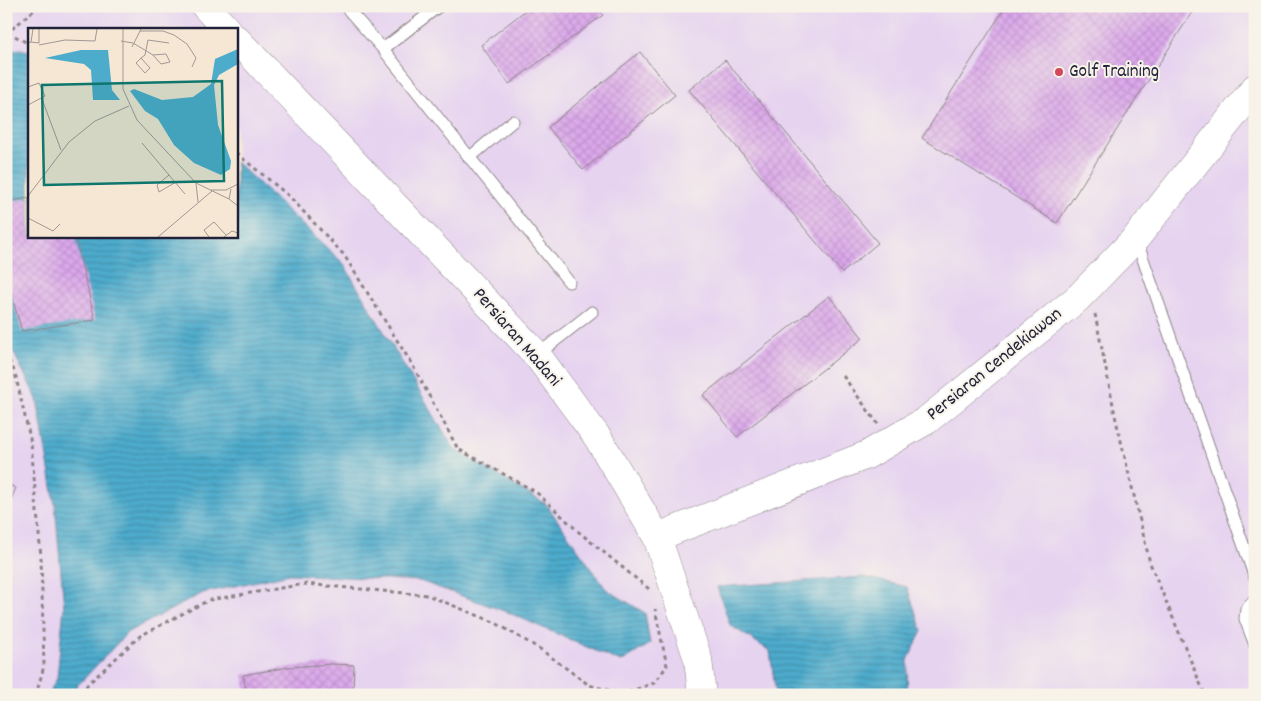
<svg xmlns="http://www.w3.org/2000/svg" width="1261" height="701" viewBox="0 0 1261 701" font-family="Dekko,sans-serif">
<defs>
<pattern id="water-rules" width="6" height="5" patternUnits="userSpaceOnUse" patternTransform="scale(1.25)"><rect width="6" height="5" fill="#4dabcc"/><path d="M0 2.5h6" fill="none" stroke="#408ba7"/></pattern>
<pattern id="building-cross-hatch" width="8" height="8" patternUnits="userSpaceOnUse" patternTransform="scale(1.25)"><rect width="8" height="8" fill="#dba8ea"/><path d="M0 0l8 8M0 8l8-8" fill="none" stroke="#bc90ca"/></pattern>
</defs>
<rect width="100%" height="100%" fill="#f7f3e8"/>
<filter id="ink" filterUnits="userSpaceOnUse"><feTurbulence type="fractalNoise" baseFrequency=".02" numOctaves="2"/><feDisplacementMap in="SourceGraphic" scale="10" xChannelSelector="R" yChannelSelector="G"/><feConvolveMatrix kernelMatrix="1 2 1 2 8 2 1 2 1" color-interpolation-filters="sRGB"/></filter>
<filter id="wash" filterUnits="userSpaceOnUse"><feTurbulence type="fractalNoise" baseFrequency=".0096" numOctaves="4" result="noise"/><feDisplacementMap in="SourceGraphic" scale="20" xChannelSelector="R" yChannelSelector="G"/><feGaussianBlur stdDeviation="1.12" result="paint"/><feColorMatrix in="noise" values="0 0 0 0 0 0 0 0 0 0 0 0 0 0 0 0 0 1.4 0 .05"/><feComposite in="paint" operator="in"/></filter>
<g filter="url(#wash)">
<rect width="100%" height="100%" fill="#f5e7d3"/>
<!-- built -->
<path fill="#e6d3f0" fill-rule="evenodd" d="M6,6h1249v689h-1249zM29,29h207v207h-207z"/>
<!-- water -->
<g fill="url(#water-rules)" stroke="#386684">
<path d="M20,49l9,2v185h207v-74l107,101 111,186 92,55 60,85 39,24 5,31 -29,18 -114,-50 -87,-31 -131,-7 -86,19 -75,39 -51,54 -3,9h-26l9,-17 7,-71 -9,-103 -18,-105 -31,-61v-286z"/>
<path d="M864,577l43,10 15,44 -14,29 -1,35h-131l-6,-44 -40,-26 -13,-38z"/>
</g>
<g id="blocks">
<!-- building -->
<g fill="url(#building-cross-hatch)">
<path d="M531,6h66l6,9 -94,69 -28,-39z"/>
<path d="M1006,6h190l-139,217 -135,-85z"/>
<path d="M640,52l35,43 -92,75 -35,-43z"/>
<path d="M725,60l153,183 -36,30 -153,-183z"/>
<path d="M29,198v38h46l20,84 -73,11 -16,-54v-75z"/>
<path d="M829,296l34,42 -126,99 -34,-42z"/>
<path d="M6,484l10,4 -10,23z"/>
<path d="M331,664l23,1 -1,30h-106l-4,-20 46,-8z"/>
</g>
</g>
</g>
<g filter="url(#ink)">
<use href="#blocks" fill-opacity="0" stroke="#8c8487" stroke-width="1"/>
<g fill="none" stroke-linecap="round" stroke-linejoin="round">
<defs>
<g id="lane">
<path d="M345,6l38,43 186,233"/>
<path d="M383,49l56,-43"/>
<path d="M469,158l44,-37"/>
<path d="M1136,239l119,339"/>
<path d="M537,355l55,-43"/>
<path d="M1255,600l-9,9 -1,10 10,26"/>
</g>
<g id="secondary">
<path d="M205,6l21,23"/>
<path d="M236,39l301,316 61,83 59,99 41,122 4,36"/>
<path d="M657,537l210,-82 60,-35 151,-122 58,-60 119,-150"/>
</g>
</defs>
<!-- lane casing -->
<use href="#lane" stroke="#8c8487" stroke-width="13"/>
<!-- secondary casing -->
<use href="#secondary" stroke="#8c8487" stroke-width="29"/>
<!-- path -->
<g stroke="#8c8487" stroke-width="3" stroke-dasharray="4 4" stroke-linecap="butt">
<path d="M8,32l21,12"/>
<path d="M6,34l33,-28"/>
<path d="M236,153l53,43 55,59 69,111 45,83 78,43 44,41 69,56"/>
<path d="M1095,314l21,106 34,143 55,132"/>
<path d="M6,353l9,20 16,70 10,114 3,109 -8,29"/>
<path d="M843,376l35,48"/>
<path d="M84,695l3,-10 53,-49 69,-36 96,-16 122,11 67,27 46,27 49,36 34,9 31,-11 13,-17 -12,-57"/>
</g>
<!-- lane -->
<use href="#lane" stroke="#fff" stroke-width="11"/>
<!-- secondary -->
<use href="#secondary" stroke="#fff" stroke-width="28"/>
</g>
</g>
<!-- markers -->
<circle fill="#d1495b" stroke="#f7f3e8" stroke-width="2" cx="1059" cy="72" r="5"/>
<g text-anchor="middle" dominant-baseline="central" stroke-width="4" stroke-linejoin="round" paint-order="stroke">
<!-- poi labels -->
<g font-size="19" fill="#22223b" stroke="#f7f3e8" text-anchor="start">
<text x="1069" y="72">Golf Training</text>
</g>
<!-- street labels -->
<g font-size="19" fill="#22223b" stroke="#f7f3e8">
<text transform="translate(516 338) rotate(49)">Persiaran Madani</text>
<text transform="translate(995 365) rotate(-39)">Persiaran Cendekiawan</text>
</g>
</g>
<!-- overview -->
<g transform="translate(28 28)">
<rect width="210" height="210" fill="#f5e7d3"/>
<path d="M210,21v15l-19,11 -5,10 4,40 13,36 -1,8 -9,6 -27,-12 -20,-18 -16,-26 -13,-8 -15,-20 4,-2 28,11 31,-3 18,-13 4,-25zM53,22h27l4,40 8,10h-27l-2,-30 -7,-6 -39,-6z" fill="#4dabcc"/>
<path fill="none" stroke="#a19896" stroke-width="1" d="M95,1v60l14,31 59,63 33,16M112,3h23l11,4 13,9 9,14 -4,9M93,13l12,2 20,12 8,9 9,-2 -4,-8 -13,1M3,14l8,1v-14M0,15l3,-1 2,-13M11,17l26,-5 30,1 2,-12M104,19l9,-18M113,30l9,10 -5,5 -9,-10 5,-5 4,-3 3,-15 21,3M0,59l11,-4 6,13 -17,9M14,71l19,51M114,115l43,51M141,147l-12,10 2,7 17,-10M168,155l2,19M203,161l-2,10 9,7M183,162h15l12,-6M0,168l41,-54 26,-21 34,-15M0,190l25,13 7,-7M130,209l54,-46M181,209l-5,-7 10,-8 12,13M196,209l8,-6 6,2"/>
<path fill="#0f766e" fill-opacity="0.15" stroke="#0f766e" stroke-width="2.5" d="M194,53l2,100 -180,4 -2,-100z"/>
<rect width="210" height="210" fill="none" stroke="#22223b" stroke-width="2.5"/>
</g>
<!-- margin -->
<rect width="1261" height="701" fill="none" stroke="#f7f3e8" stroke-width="25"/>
</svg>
